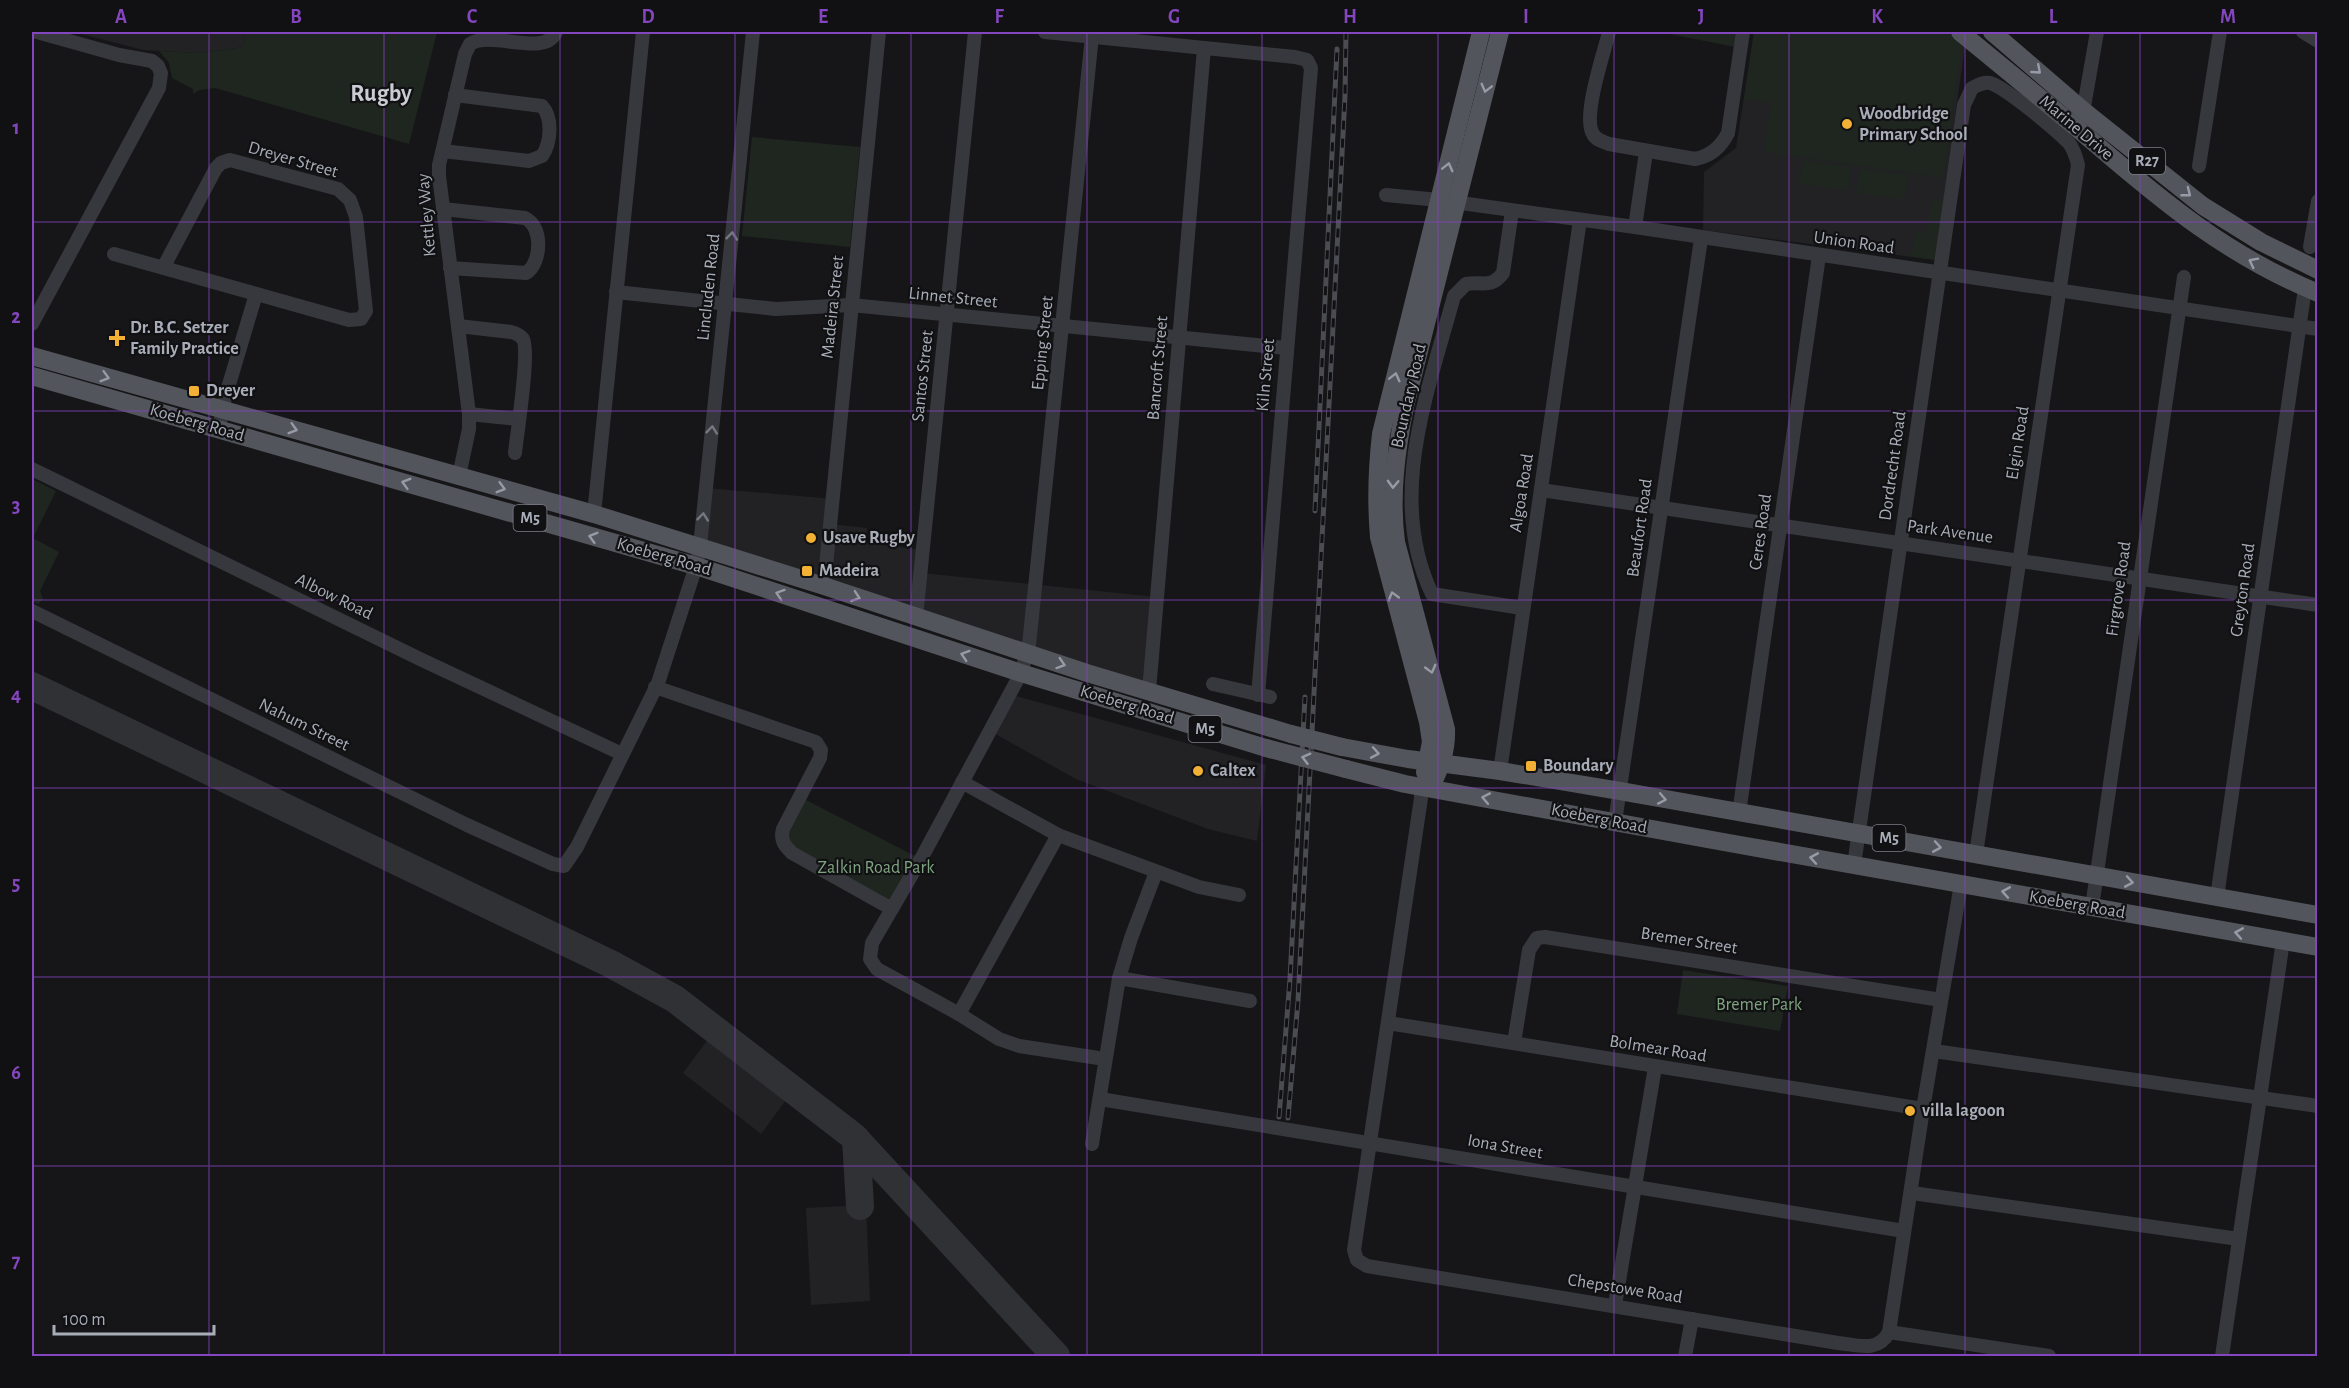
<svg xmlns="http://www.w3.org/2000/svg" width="2349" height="1388" viewBox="0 0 2349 1388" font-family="'Alegreya Sans',sans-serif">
<rect width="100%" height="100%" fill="#161618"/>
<!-- built -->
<g fill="#222225">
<path d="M74,32h171l-1,15 -45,6 -56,-3z"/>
<path d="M1754,32h193l18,14 -30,214 -232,-30 1,-58 32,-24z"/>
<path d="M706,488l127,11 -2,25 36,4 -1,15 58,7 -2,23 235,24 -8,94 -449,-145z"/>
<path d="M1009,694l257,71 -9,76 -49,-12 -132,-50 -86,-48z"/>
<path d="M715,1030l78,60 -32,44 -78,-61z"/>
<path d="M866,1205l4,96 -59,4 -5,-97z"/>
</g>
<!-- green -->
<g fill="#1e261f">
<path d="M245,32h192l-28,112 -194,-56 -15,2 -7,4v-5l-21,-11 -3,-15 -10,-12 40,2 45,-6z"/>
<path d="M1660,32h83l-3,16z"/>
<path d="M1754,32h193l15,12 -19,134 -179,-26 7,-49 -27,-4z"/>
<path d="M752,137l108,10 -10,100 -108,-11z"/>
<path d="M1803,160l48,7 -3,24 -49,-7z"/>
<path d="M1859,169l49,6 -4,25 -48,-7z"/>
<path d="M1932,198l11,2 -8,60 -27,-4v-4h4l3,-20 12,1z"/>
<path d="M32,479l24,12 -23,47 26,14 -19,39 3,9 -5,4 -6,-3z"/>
<path d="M802,798l119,61 -30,49 -107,-62z"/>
<path d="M1683,970l105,16 -8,45 -103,-17z"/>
</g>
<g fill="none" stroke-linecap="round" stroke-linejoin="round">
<!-- taxiway -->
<g stroke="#303135" stroke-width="28">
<path d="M32,686l579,278 64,35 178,137 203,220"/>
<path d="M856,1139l4,67"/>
</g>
<!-- minor -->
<g stroke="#37383d" stroke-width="14">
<path d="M1045,32l250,25 12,3 4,8 -53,627"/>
<path d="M1609,32c-5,21 -27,85 -16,102 3,6 10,8 16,10l86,15c16,-3 26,-12 33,-26l15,-101"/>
<path d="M2303,32l15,9"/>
<path d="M1092,36l-63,609 -8,28 -100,186 -49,84 -2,16 7,10 82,45 40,25 20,7 86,13"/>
<path d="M2082,118l15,-86"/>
<path d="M443,151l86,10 13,-5c9,-13 11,-38 0,-50l-87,-11"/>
<path d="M2199,166l21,-134"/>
<path d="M1386,195l53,5 196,27 683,102"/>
<path d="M443,209l82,9c19,9 16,46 1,55l-76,-5"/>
<path d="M1512,211l-9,62c-12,16 -20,8 -37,11l-12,12c-26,96 -68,202 -22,298l90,14"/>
<path d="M1635,227l11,-75"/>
<path d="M2310,247l8,-46"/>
<path d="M114,254l235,66 12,-1 5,-8 -10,-94 -6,-17 -12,-11 -108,-29 -9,3 -5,5 -53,100"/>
<path d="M616,292l160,17 75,-4 435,43"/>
<path d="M32,324l127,-236 2,-15 -3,-7 -6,-5 -33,-6 -82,-23"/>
<path d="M458,326l53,6c4,1 9,3 12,7 7,13 -6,94 -8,114"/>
<path d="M469,414l49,5"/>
<path d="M221,419l4,-21 31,-104"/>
<path d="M32,469l388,190 202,95"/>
<path d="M459,476l10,-47v-15l-30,-238v-11l26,-111 5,-10c22,-14 75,14 86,-12"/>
<path d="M1541,490l777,115"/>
<path d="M594,514l49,-482"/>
<path d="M824,586l55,-554"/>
<path d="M32,611l435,214 86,39 11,2 13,-19 81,-164 38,-117 4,-20 53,-514"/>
<path d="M916,617l59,-585"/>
<path d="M1213,684l57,13"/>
<path d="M655,687l161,55 5,8 -1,8 -37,71c-3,11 1,16 9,24l100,56"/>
<path d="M1149,691l55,-643"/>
<path d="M1500,771l80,-551"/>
<path d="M962,782l96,53 141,52 40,8"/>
<path d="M1421,786v12l-67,452 3,10 10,6 471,77c20,2 40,10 51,-11l34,-223 38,-225"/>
<path d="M1739,813l80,-557"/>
<path d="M1615,822l86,-583"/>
<path d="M1854,865l110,-760 8,-17c6,-3 11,-6 18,-5 15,4 66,47 79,60 5,7 7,13 9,22l-102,689"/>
<path d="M2217,897l88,-609"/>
<path d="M2092,907l92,-630"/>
<path d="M1119,978l131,23"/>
<path d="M959,1014l99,-179"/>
<path d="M1388,1023l535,86"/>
<path d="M1514,1043l15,-93 8,-12 8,-1 396,63"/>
<path d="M1934,1051l384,55"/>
<path d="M1100,1099l804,132"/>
<path d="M1092,1144l27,-166 12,-40 25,-66"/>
<path d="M1912,1193l327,46"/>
<path d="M1615,1305l40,-238"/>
<path d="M1889,1332l160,24"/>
<path d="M1685,1356l7,-37"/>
<path d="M2222,1356l61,-415"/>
</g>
<!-- major -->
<g stroke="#53555c" stroke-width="18">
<path d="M1960,32c44,36 88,72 131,108 72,62 137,116 227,153"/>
<path d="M1992,32l93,80 118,94 58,36 57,28"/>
<path d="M32,356l562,158 230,72 263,87 204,61"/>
<path d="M32,376l664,190 325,107 245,75"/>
<path d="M1342,747l66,12 92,12 120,20 698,124"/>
<path d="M1346,769l59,15 324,59 589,104"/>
<path d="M1425,772l6,-30 -3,-20 -49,-185c-3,-35 -2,-68 2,-103l100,-402"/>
<path d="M1431,787c9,-19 16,-36 15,-58l-50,-187c-6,-46 0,-90 9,-136l95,-374"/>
</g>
<defs>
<g id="rail">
<path d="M1315,511l22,-462"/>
<path d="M1279,1117l11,-138 15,-282"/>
<path d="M1288,1118l10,-117 47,-905 1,-64"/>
</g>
</defs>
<!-- rail casing -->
<use href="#rail" stroke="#4a4c52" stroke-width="5"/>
<!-- rail -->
<use href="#rail" stroke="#111113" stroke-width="3" stroke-dasharray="9" stroke-linecap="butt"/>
<!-- major-bridge -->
<g stroke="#53555c" stroke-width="18">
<path d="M1291,734l51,13"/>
<path d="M1266,748l80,21"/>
</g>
</g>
<!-- one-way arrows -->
<defs><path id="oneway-chevron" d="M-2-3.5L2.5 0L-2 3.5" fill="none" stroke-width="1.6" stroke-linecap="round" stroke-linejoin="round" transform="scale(1.5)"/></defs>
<g stroke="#979ba6">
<use href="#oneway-chevron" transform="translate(2037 70) rotate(41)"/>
<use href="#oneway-chevron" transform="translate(1486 88) rotate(104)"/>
<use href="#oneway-chevron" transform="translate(1448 167) rotate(-76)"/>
<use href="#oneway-chevron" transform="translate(2187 193) rotate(38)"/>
<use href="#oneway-chevron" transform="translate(2253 262) rotate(-153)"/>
<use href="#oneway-chevron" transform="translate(105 377) rotate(16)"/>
<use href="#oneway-chevron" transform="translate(1395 377) rotate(-76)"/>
<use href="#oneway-chevron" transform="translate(293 429) rotate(16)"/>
<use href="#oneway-chevron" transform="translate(406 483) rotate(-164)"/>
<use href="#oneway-chevron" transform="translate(1393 484) rotate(92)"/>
<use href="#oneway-chevron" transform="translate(501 488) rotate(16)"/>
<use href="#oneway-chevron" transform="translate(593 537) rotate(-164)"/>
<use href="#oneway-chevron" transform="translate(780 594) rotate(-162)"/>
<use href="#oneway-chevron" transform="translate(1393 596) rotate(-106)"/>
<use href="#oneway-chevron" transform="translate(856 597) rotate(19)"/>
<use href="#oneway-chevron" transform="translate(965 655) rotate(-162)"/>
<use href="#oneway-chevron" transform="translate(1061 664) rotate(18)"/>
<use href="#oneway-chevron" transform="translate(1431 669) rotate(75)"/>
<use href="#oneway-chevron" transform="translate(1375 753) rotate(10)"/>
<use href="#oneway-chevron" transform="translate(1306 758) rotate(-165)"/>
<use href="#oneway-chevron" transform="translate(1486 798) rotate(-169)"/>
<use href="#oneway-chevron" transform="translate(1662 799) rotate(11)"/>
<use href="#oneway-chevron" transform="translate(1937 847) rotate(10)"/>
<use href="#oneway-chevron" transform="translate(1814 858) rotate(-170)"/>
<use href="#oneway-chevron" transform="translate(2129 882) rotate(10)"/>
<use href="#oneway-chevron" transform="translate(2006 892) rotate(-170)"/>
<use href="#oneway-chevron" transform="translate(2239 933) rotate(-170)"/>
</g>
<g stroke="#757881">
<use href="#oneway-chevron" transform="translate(732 236) rotate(-84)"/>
<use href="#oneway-chevron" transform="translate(712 430) rotate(-84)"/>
<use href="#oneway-chevron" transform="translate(703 517) rotate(-84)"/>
</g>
<!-- grid -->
<path fill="none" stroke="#8446be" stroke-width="1.5" stroke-opacity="0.55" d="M209,32v1324M384,32v1324M560,32v1324M735,32v1324M911,32v1324M1087,32v1324M1262,32v1324M1438,32v1324M1614,32v1324M1789,32v1324M1965,32v1324M2140,32v1324M32,222h2286M32,411h2286M32,600h2286M32,788h2286M32,977h2286M32,1166h2286"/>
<!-- markers -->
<g fill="#f2b134" stroke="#111113" stroke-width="2">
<circle cx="1847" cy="124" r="6"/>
<path d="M114 329h6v6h6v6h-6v6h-6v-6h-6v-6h6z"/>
<rect x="188" y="385" width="12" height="12" rx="3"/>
<circle cx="811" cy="538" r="6"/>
<rect x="801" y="565" width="12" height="12" rx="3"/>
<rect x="1525" y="760" width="12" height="12" rx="3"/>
<circle cx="1198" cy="771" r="6"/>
<circle cx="1910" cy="1111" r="6"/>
</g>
<g text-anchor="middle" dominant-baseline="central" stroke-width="4.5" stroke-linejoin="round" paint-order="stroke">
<!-- shield labels -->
<g fill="#111113" stroke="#7b7e86" stroke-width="1.5">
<rect x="2129" y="148" width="36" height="26" rx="4.5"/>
<rect x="513.5" y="505" width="33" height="26" rx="4.5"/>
<rect x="1188.5" y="716" width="33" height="26" rx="4.5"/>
<rect x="1872.5" y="825" width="33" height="26" rx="4.5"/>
</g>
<g font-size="16" font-weight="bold" fill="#a8adb8">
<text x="2147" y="161">R27</text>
<text x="530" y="518">M5</text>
<text x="1205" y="729">M5</text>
<text x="1889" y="838">M5</text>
</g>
<!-- poi labels -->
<g font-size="18" font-weight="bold" fill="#a8adb8" stroke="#111113" text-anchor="start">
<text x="1859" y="114">Woodbridge<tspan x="1859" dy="21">Primary School</tspan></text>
<text x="130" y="328">Dr. B.C. Setzer<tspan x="130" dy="21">Family Practice</tspan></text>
<text x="206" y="391">Dreyer</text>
<text x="823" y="538">Usave Rugby</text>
<text x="819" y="571">Madeira</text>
<text x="1543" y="766">Boundary</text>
<text x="1210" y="771">Caltex</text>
<text x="1922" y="1111">villa lagoon</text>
</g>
<!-- street labels -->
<g font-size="18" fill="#a8adb8" stroke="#111113">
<text transform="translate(2076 128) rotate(40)">Marine Drive</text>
<text transform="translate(293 160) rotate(16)">Dreyer Street</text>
<text transform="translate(427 215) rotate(-95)">Kettley Way</text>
<text transform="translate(1854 243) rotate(8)">Union Road</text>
<text transform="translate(709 287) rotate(-84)">Lincluden Road</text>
<text transform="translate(953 298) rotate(6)">Linnet Street</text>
<text transform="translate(833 307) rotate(-84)">Madeira Street</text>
<text transform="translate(1043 343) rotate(-84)">Epping Street</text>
<text transform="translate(1158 368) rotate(-85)">Bancroft Street</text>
<text transform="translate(1266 375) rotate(-85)">Kiln Street</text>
<text transform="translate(923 376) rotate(-84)">Santos Street</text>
<text transform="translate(1409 396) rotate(-77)">Boundary Road</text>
<text transform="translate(197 423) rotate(16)">Koeberg Road</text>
<text transform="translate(2018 443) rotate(-81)">Elgin Road</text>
<text transform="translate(1893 466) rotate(-82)">Dordrecht Road</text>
<text transform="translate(1522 493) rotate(-81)">Algoa Road</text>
<text transform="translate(1640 528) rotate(-82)">Beaufort Road</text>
<text transform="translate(1761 532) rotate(-82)">Ceres Road</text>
<text transform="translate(1950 532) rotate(8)">Park Avenue</text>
<text transform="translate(664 557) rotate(16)">Koeberg Road</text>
<text transform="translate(2119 589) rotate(-82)">Firgrove Road</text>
<text transform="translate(2243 590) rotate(-82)">Greyton Road</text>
<text transform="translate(334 597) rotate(26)">Albow Road</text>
<text transform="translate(1127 705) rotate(17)">Koeberg Road</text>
<text transform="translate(304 725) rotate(26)">Nahum Street</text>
<text transform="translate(1599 819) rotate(11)">Koeberg Road</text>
<text transform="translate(2077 905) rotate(10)">Koeberg Road</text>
<text transform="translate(1689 941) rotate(9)">Bremer Street</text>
<text transform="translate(1658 1049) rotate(9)">Bolmear Road</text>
<text transform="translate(1505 1147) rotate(10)">Iona Street</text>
<text transform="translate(1625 1289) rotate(9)">Chepstowe Road</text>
</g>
<!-- park labels -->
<g font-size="18" fill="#7fa381" stroke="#111113">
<text x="876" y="868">Zalkin Road Park</text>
<text x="1759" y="1005">Bremer Park</text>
</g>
<!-- district labels -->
<g font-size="24" font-weight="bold" fill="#c9ccd4" stroke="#111113">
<text x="381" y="94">Rugby</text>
</g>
</g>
<!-- border -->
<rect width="2349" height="1388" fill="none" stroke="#111113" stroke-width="66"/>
<!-- scale -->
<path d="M54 1325v9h160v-9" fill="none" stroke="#a8adb8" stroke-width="3"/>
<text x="63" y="1325" font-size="18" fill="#a8adb8" stroke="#111113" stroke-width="4.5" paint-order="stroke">100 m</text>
<rect x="33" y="33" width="2283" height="1322" fill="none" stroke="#8446be" stroke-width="2"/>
<g font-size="20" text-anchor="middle" font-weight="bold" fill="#8446be">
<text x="121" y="23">A</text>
<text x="296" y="23">B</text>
<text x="472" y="23">C</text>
<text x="648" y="23">D</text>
<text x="823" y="23">E</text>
<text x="999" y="23">F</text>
<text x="1174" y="23">G</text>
<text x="1350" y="23">H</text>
<text x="1526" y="23">I</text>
<text x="1701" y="23">J</text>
<text x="1877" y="23">K</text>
<text x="2053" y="23">L</text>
<text x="2228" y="23">M</text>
<text x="16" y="134">1</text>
<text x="16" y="323">2</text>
<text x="16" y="512">3</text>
<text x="16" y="701">4</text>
<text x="16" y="890">5</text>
<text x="16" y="1079">6</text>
<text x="16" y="1267">7</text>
</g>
</svg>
